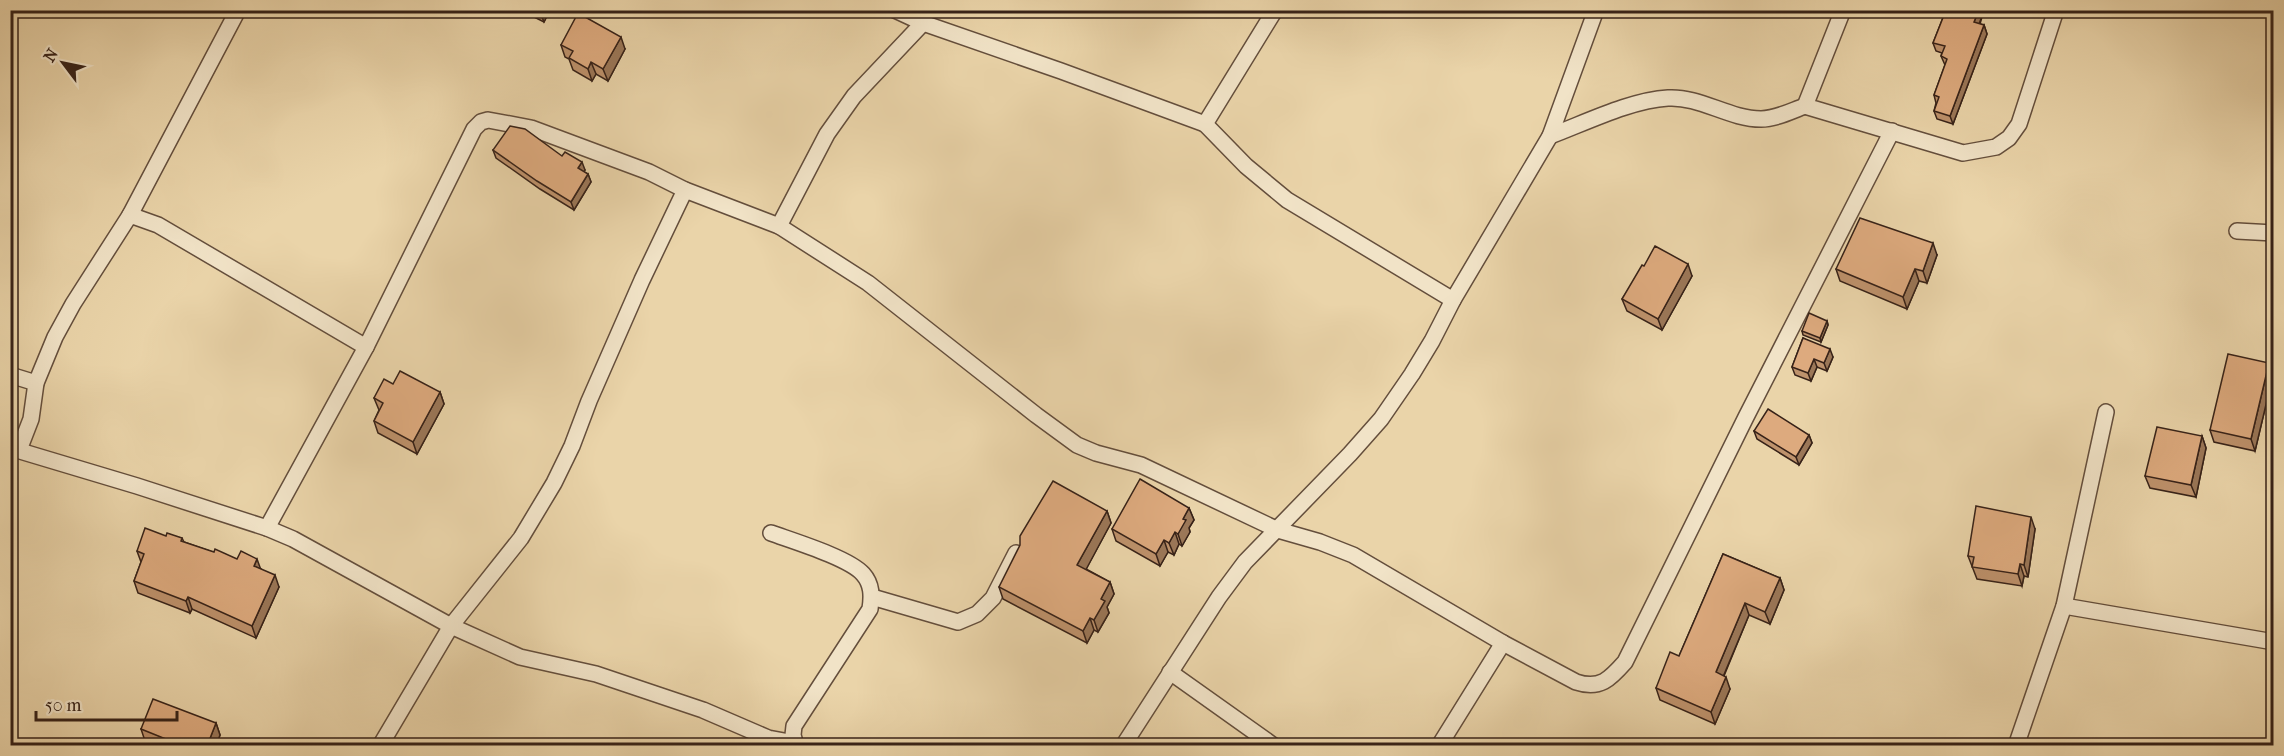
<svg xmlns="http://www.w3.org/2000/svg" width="2284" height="756" viewBox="0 0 2284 756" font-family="'IM FELL French Canon',serif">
<rect width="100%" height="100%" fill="#ead4a9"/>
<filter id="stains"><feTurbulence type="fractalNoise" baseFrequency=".00333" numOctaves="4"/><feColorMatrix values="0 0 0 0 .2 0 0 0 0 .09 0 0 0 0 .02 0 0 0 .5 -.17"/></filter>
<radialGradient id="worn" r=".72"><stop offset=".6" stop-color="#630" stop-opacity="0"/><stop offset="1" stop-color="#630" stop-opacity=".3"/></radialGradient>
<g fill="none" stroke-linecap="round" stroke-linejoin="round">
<defs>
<g id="street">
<path d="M895,10l28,13 138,48 144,53"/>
<path d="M1275,10l-70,114 41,42 41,34 166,100"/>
<path d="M1843,10l-38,96 158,47 33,-6 13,-9 10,-14 37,-114"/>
<path d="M1550,136c35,-13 81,-36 118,-38 32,-2 61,21 93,21 15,0 30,-8 44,-13"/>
<path d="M130,215l108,-205"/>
<path d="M779,226l48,-92 27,-38 69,-73"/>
<path d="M2237,231l37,2"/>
<path d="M10,375l26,8"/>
<path d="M10,448l127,38 130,42 26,11 158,87 69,31 76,17 107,36 65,28 27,5"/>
<path d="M19,450l12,-31 5,-36 19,-46 18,-33 57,-89 28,10 208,122"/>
<path d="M267,528l99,-181 108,-218 7,-7 7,-2 43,8 118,44 36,18 94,36 89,57 168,132 41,30 19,8 45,12 137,65 42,12 33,13 150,88 73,39c24,8 34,-3 49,-20l121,-245 146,-286"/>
<path d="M771,533c22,8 78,25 92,41 9,10 9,22 7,35l-76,117 -1,9 3,11"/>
<path d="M872,597l86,25 19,-8 16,-16 23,-45"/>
<path d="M2064,606l210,36"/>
<path d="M1170,672l104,74"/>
<path d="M380,746l71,-120 70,-88 33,-55 18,-37 17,-45 53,-121 43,-90"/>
<path d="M1123,746l96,-149 26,-35 105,-108 31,-35 31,-45 20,-33 21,-41 97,-164 46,-126"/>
<path d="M1439,746l64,-103"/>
<path d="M2016,746l48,-140 42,-194"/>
</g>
</defs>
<!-- street casing -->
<use href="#street" stroke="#644e3c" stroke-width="18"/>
<!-- street -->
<use href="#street" stroke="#f1e3c7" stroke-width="15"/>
</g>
<!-- wall -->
<g fill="#be926c" stroke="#372218" stroke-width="1.5">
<path d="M520,10h30l-6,12z"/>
<path d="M1946,10h38l-4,14 4,1 3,9 -34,90 -16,-5 -3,-8 2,-8 -2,-8 11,-30 -4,-9 1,-3 -6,-2 -3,-8z"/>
<path d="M561,45l64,4 -17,32 -12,-7 -4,7 -19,-11 -4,-11 -4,-2z"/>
<path d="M493,150l69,6 23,14 -1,2 4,2 3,8 -17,28 -34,-21 -44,-31z"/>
<path d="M1937,255l-10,28 -8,-2 -12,28 -67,-28 -4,-12z"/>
<path d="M1644,266l48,10 -30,54 -35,-19 -5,-12z"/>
<path d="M1827,321l1,4 -7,17 -18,-7 -1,-4z"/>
<path d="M1803,338l30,19 -6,14 -10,-4 -6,14 -16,-6 -3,-8z"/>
<path d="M2269,363l4,12 -18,76 -41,-9 -4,-12z"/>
<path d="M393,384l47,8 4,12 -27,50 -39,-21 -4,-12 5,-11 -5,-12z"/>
<path d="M1754,431l55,4 3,8 -13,22 -42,-26z"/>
<path d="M2202,436l4,12 -10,49 -46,-9 -5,-12z"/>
<path d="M1189,508l5,12 -5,8 1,4 -8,14 -3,-2 -5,11 -6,-3 -8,14 -44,-25 -4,-12z"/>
<path d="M1107,511l4,12 -25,46 24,13 4,12 -7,13 2,6 -11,19 -4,-2 -7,13 -84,-44 -4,-12z"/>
<path d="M2035,529l-7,48 -4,-1 -2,10 -45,-7 -9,-23z"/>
<path d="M166,536l16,2 2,4 77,27 18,18 -23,51 -64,-29 -2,4 -52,-20 -4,-12 7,-19 -4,-11z"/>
<path d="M1723,554l57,24 4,12 -14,34 -21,-9 -25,61 6,13 -15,35 -55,-24 -4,-12 23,-32z"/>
<path d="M216,723l4,12 -4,11h-60l-11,-5 -4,-12z"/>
</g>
<!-- shaded-wall -->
<g fill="#9b7758" stroke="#372218" stroke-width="1.5">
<path d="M541,10h9l-6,12 -4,-10z"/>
<path d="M1979,10h5l-7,20 -3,-8z"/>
<path d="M1984,25l3,9 -34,90 -3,-8z"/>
<path d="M621,37l4,12 -17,32 -5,-12z"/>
<path d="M591,62l5,12 -4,7 -4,-12z"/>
<path d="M582,162l3,8 -4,6 -3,-8z"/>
<path d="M588,174l3,8 -17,28 -3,-8z"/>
<path d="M1933,243l4,12 -10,28 -4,-12z"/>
<path d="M1688,264l4,12 -30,54 -4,-11z"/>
<path d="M1915,269l4,12 -12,28 -4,-12z"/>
<path d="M1827,321l1,4 -7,17 -1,-4z"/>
<path d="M1830,349l3,8 -6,14 -3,-8z"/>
<path d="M1814,359l3,8 -6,14 -3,-8z"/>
<path d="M2269,363l4,12 -18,76 -4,-12z"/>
<path d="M440,392l4,12 -27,50 -4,-12z"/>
<path d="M1809,435l3,8 -13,22 -3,-8z"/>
<path d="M2202,436l4,12 -10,49 -5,-12z"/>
<path d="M1189,508l5,12 -5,8 1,4 -8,14 -4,-12 5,-15z"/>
<path d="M1107,511l4,12 -29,54 -5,-12z"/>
<path d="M2031,517l4,12 -7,48 -4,-12z"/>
<path d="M1175,532l4,12 -5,11 -5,-12z"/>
<path d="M1164,540l4,12 -8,14 -4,-12z"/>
<path d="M257,559l4,11 -7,-4z"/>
<path d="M2020,564l4,12 -2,10 -4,-12z"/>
<path d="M275,575l4,12 -23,51 -4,-12z"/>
<path d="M1780,578l4,12 -14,34 -5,-12z"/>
<path d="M1110,582l4,12 -7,13 2,6 -11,19 -4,-12 7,-21z"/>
<path d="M188,597l4,12 -2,4 -4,-12z"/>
<path d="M1745,603l4,12 -29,69 -4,-12z"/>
<path d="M1090,618l4,12 -7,13 -4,-12z"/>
<path d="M1726,677l4,12 -15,35 -4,-12z"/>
<path d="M216,723l4,12 -4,11h-9z"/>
</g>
<!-- building -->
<g fill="#ddaa7e" stroke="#372218" stroke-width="1.5">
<path d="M1946,10h33l-5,12 10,3 -34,91 -16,-5 5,-14 -5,-2 13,-36 -6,-3 4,-10 -12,-3z"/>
<path d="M578,13l43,24 -18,32 -12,-7 -3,7 -19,-11 4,-7 -12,-6z"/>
<path d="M510,126l15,3 37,27 3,-4 17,10 -4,6 10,6 -17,28 -34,-21 -44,-31z"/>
<path d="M1860,218l73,25 -10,28 -8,-2 -12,28 -67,-28z"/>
<path d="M1655,246l33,18 -30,55 -36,-20 20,-34 2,1z"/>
<path d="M1809,313l18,8 -7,17 -18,-7z"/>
<path d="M1803,338l27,11 -6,14 -10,-4 -6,14 -16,-6z"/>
<path d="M2228,354l41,9 -18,76 -41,-9z"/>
<path d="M400,371l40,21 -27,50 -39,-21 9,-18 -9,-5 10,-19 9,5z"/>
<path d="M1768,409l41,26 -13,22 -42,-26z"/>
<path d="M2157,427l45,9 -11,49 -46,-9z"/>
<path d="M1140,479l49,29 -6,11 3,1 -8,14 -3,-2 -6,11 -5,-3 -8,14 -44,-25z"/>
<path d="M1053,481l54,30 -30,54 33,17 -9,17 4,2 -11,19 -4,-2 -7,13 -84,-44 21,-42v-9z"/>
<path d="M1976,506l55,11 -7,48 -4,-1 -2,10 -46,-7 2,-10 -6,-1z"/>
<path d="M145,528l21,8 1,-3 15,5 -1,3 33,11 1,-3 22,10 4,-8 16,8 -3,7 21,9 -23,51 -64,-29 -2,4 -52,-20 10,-27 -7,-3z"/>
<path d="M1723,554l57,24 -15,34 -20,-9 -29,69 10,5 -15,35 -55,-24 14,-36 9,4z"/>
<path d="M153,699l63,24 -9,23h-24l-42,-17z"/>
<path d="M982,739l12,7h-16z"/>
</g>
<!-- margin -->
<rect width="2284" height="756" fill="none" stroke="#ead4a9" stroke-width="36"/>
<rect x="12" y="12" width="2260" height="732" fill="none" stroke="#372218" stroke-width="3"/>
<rect x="18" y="18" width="2248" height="720" fill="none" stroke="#372218" stroke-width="1.5"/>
<!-- north arrow -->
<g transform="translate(63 63) rotate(302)" stroke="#f1e3c7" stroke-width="4.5" paint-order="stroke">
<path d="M0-4.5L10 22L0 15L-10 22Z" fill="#372218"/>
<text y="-9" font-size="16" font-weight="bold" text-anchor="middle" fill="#372218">N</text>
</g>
<!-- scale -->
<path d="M36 711v9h141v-9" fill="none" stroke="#372218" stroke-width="3"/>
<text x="45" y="711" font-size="18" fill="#372218" stroke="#f1e3c7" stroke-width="4.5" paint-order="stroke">50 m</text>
<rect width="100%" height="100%" filter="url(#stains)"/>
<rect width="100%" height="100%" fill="url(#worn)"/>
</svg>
